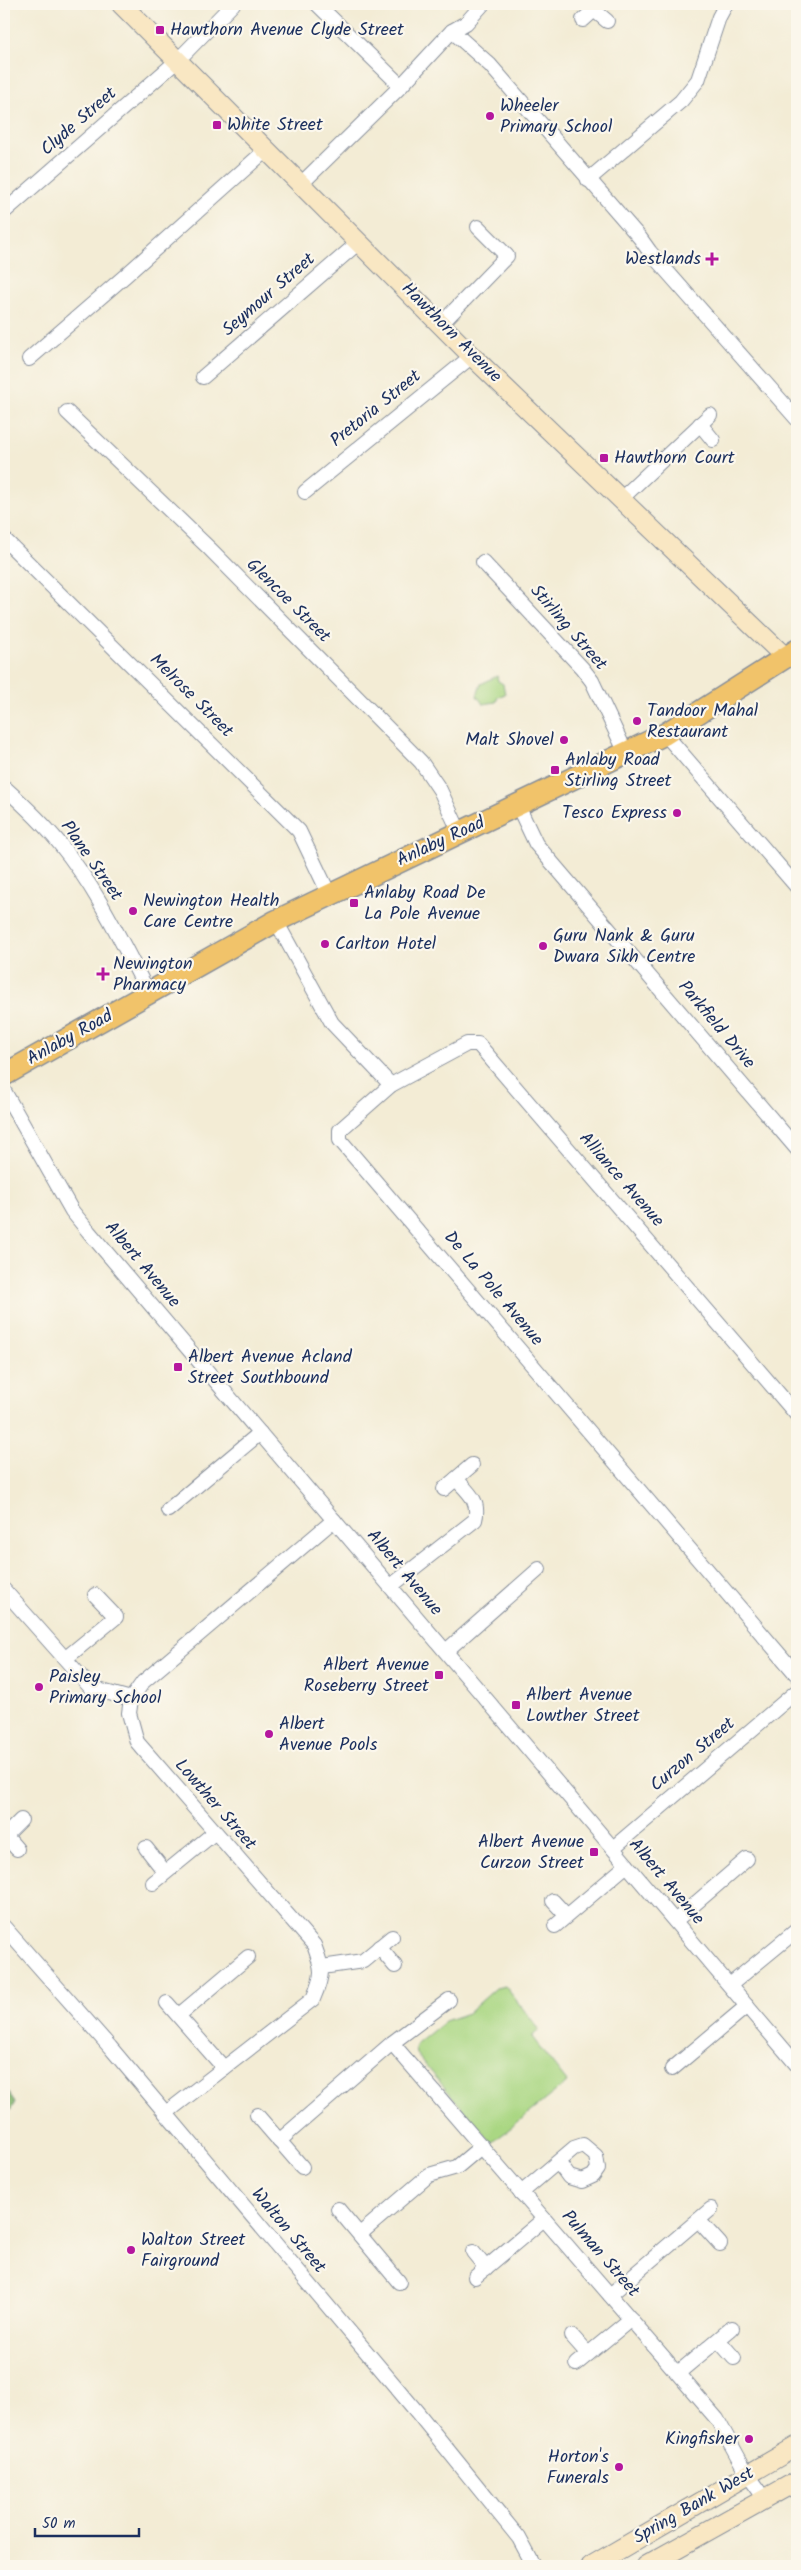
<svg xmlns="http://www.w3.org/2000/svg" width="801" height="2570" viewBox="0 0 801 2570" font-family="Kalam,sans-serif">
<defs>
<pattern id="forest-firs" width="22" height="20" patternUnits="userSpaceOnUse" patternTransform="scale(1.25)"><rect width="22" height="20" fill="#87b871"/><path d="M5 1l3.5 6h-7zM16 11l3.5 6h-7z" fill="#6e9660"/></pattern>
</defs>
<rect width="100%" height="100%" fill="#fbf7ec"/>
<filter id="ink" filterUnits="userSpaceOnUse"><feTurbulence type="fractalNoise" baseFrequency=".02" numOctaves="2"/><feDisplacementMap in="SourceGraphic" scale="10" xChannelSelector="R" yChannelSelector="G"/><feConvolveMatrix kernelMatrix="1 2 1 2 8 2 1 2 1" color-interpolation-filters="sRGB"/></filter>
<filter id="wash" filterUnits="userSpaceOnUse"><feTurbulence type="fractalNoise" baseFrequency=".0096" numOctaves="4" result="noise"/><feDisplacementMap in="SourceGraphic" scale="20" xChannelSelector="R" yChannelSelector="G"/><feGaussianBlur stdDeviation="1.12" result="paint"/><feColorMatrix in="noise" values="0 0 0 0 0 0 0 0 0 0 0 0 0 0 0 0 0 1.4 0 .05"/><feComposite in="paint" operator="in"/></filter>
<g filter="url(#wash)">
<rect width="100%" height="100%" fill="#f3ecd5"/>
<!-- forest -->
<path fill="url(#forest-firs)" stroke="#517468" d="M4,2086l11,16 -11,20z"/>
<!-- green -->
<g fill="#aad783" stroke="#628370">
<path d="M497,676l1,5 5,3 2,10 -7,3 -2,5 -13,2 -6,-8 4,-12z"/>
<path d="M505,1986l34,43 -7,8 35,45 -75,61 -76,-89 -1,-5 3,-6 27,-22 23,-8 28,-25z"/>
</g>
</g>
<g filter="url(#ink)">
<g fill="none" stroke-linecap="round" stroke-linejoin="round">
<defs>
<g id="street">
<path d="M317,4l84,82"/>
<path d="M594,10l13,11"/>
<path d="M583,20l11,-10v-6"/>
<path d="M452,31l38,34 150,173 10,14 147,167"/>
<path d="M588,180l93,-79 17,-21 21,-63 7,-13"/>
<path d="M301,184l100,-98 51,-55 14,-8 17,-19"/>
<path d="M4,212l174,-152 55,-56"/>
<path d="M442,323l65,-67 -29,-29"/>
<path d="M29,359l96,-83 141,-126"/>
<path d="M203,377l156,-135"/>
<path d="M67,412l143,137 211,213 19,28 20,43"/>
<path d="M700,424l13,16"/>
<path d="M305,492l167,-136"/>
<path d="M621,499l89,-84"/>
<path d="M4,539l295,292 31,65"/>
<path d="M483,562l99,106 10,13 34,72"/>
<path d="M665,734l132,153"/>
<path d="M4,787c20,18 39,36 56,57 37,45 62,99 89,150"/>
<path d="M518,806l18,38 261,305"/>
<path d="M276,921l56,102 59,62"/>
<path d="M4,1091l68,120 17,21 708,833"/>
<path d="M797,1415l-319,-371h-11l-76,41 -51,45v10l457,535"/>
<path d="M444,1489l28,-24"/>
<path d="M168,1510l92,-77"/>
<path d="M391,1586l84,-66c5,-19 -6,-27 -19,-41"/>
<path d="M4,1590l87,98 40,11"/>
<path d="M446,1651l93,-82"/>
<path d="M66,1658l50,-41 -21,-22"/>
<path d="M4,1834l13,15"/>
<path d="M5,1836l16,-16"/>
<path d="M146,1848l19,24"/>
<path d="M613,1848l184,-157"/>
<path d="M153,1883l61,-50"/>
<path d="M553,1901l13,14"/>
<path d="M675,1921l72,-62"/>
<path d="M555,1926l72,-61"/>
<path d="M4,1927l106,120 307,365 102,126 15,28"/>
<path d="M379,1947l16,19"/>
<path d="M322,1967l41,-6 29,-24"/>
<path d="M730,1985l67,-55"/>
<path d="M167,2003l57,65"/>
<path d="M179,2015l69,-58"/>
<path d="M392,2043l325,376 31,56 18,25"/>
<path d="M672,2069l75,-63"/>
<path d="M166,2113l147,-114c11,-26 10,-29 1,-54l-177,-203 -8,-29 2,-14 12,-17 191,-162"/>
<path d="M257,2115l45,52"/>
<path d="M279,2141l113,-98 57,-43"/>
<path d="M521,2193l53,-45 9,-3 13,11 2,13 -5,7 -11,5 -13,-4 -11,-15"/>
<path d="M338,2209l61,73"/>
<path d="M699,2221l21,23"/>
<path d="M360,2234l69,-59 28,-8 25,-21"/>
<path d="M473,2252l13,16"/>
<path d="M475,2277l69,-58"/>
<path d="M610,2295l101,-86"/>
<path d="M572,2336l16,18"/>
<path d="M719,2341l15,17"/>
<path d="M576,2364l55,-45"/>
<path d="M678,2373l54,-45"/>
</g>
<g id="secondary">
<path d="M121,4l351,352 314,302"/>
<path d="M591,2566l206,-120"/>
<path d="M645,2566l152,-85"/>
</g>
<path id="primary" d="M4,1075l272,-154 389,-187 132,-84"/>
</defs>
<!-- street casing -->
<use href="#street" stroke="#878e9a" stroke-width="16"/>
<!-- secondary casing -->
<use href="#secondary" stroke="#878e9a" stroke-width="21"/>
<!-- primary casing -->
<use href="#primary" stroke="#878e9a" stroke-width="24"/>
<!-- street -->
<use href="#street" stroke="#fff" stroke-width="14"/>
<!-- secondary -->
<use href="#secondary" stroke="#f9e7c3" stroke-width="19"/>
<!-- primary -->
<use href="#primary" stroke="#f1c36a" stroke-width="21"/>
</g>
</g>
<!-- markers -->
<g fill="#b5179e" stroke="#fbf7ec" stroke-width="2">
<rect x="155" y="25" width="10" height="10" rx="2.5"/>
<circle cx="490" cy="116" r="5"/>
<rect x="212" y="120" width="10" height="10" rx="2.5"/>
<path d="M709.5 251.5h5v5h5v5h-5v5h-5v-5h-5v-5h5z"/>
<rect x="599" y="453" width="10" height="10" rx="2.5"/>
<circle cx="637" cy="721" r="5"/>
<circle cx="564" cy="740" r="5"/>
<rect x="550" y="765" width="10" height="10" rx="2.5"/>
<circle cx="677" cy="813" r="5"/>
<rect x="349" y="898" width="10" height="10" rx="2.5"/>
<circle cx="133" cy="911" r="5"/>
<circle cx="325" cy="944" r="5"/>
<circle cx="543" cy="946" r="5"/>
<path d="M100.5 966.5h5v5h5v5h-5v5h-5v-5h-5v-5h5z"/>
<rect x="173" y="1362" width="10" height="10" rx="2.5"/>
<rect x="434" y="1670" width="10" height="10" rx="2.5"/>
<circle cx="39" cy="1687" r="5"/>
<rect x="511" y="1700" width="10" height="10" rx="2.5"/>
<circle cx="269" cy="1734" r="5"/>
<rect x="589" y="1847" width="10" height="10" rx="2.5"/>
<circle cx="131" cy="2250" r="5"/>
<circle cx="749" cy="2439" r="5"/>
<circle cx="619" cy="2467" r="5"/>
</g>
<g text-anchor="middle" dominant-baseline="central" stroke-width="4.5" stroke-linejoin="round" paint-order="stroke">
<!-- poi labels -->
<g font-size="18" fill="#1b2f5e" stroke="#fbf7ec" text-anchor="start">
<text x="170" y="30">Hawthorn Avenue Clyde Street</text>
<text x="500" y="106">Wheeler<tspan x="500" dy="21">Primary School</tspan></text>
<text x="227" y="125">White Street</text>
<text x="701" y="259" text-anchor="end">Westlands</text>
<text x="614" y="458">Hawthorn Court</text>
<text x="647" y="711">Tandoor Mahal<tspan x="647" dy="21">Restaurant</tspan></text>
<text x="554" y="740" text-anchor="end">Malt Shovel</text>
<text x="565" y="760">Anlaby Road<tspan x="565" dy="21">Stirling Street</tspan></text>
<text x="667" y="813" text-anchor="end">Tesco Express</text>
<text x="364" y="893">Anlaby Road De<tspan x="364" dy="21">La Pole Avenue</tspan></text>
<text x="143" y="901">Newington Health<tspan x="143" dy="21">Care Centre</tspan></text>
<text x="553" y="936">Guru Nank &amp; Guru<tspan x="553" dy="21">Dwara Sikh Centre</tspan></text>
<text x="335" y="944">Carlton Hotel</text>
<text x="113" y="964">Newington<tspan x="113" dy="21">Pharmacy</tspan></text>
<text x="188" y="1357">Albert Avenue Acland<tspan x="188" dy="21">Street Southbound</tspan></text>
<text x="429" y="1665" text-anchor="end">Albert Avenue<tspan x="429" dy="21">Roseberry Street</tspan></text>
<text x="49" y="1677">Paisley<tspan x="49" dy="21">Primary School</tspan></text>
<text x="526" y="1695">Albert Avenue<tspan x="526" dy="21">Lowther Street</tspan></text>
<text x="279" y="1724">Albert<tspan x="279" dy="21">Avenue Pools</tspan></text>
<text x="584" y="1842" text-anchor="end">Albert Avenue<tspan x="584" dy="21">Curzon Street</tspan></text>
<text x="141" y="2240">Walton Street<tspan x="141" dy="21">Fairground</tspan></text>
<text x="739" y="2439" text-anchor="end">Kingfisher</text>
<text x="609" y="2457" text-anchor="end">Horton's<tspan x="609" dy="21">Funerals</tspan></text>
</g>
<!-- street labels -->
<g font-size="18" fill="#1b2f5e" stroke="#fbf7ec">
<text transform="translate(79 122) rotate(-41)">Clyde Street</text>
<text transform="translate(269 295) rotate(-41)">Seymour Street</text>
<text transform="translate(451 333) rotate(45)">Hawthorn Avenue</text>
<text transform="translate(376 409) rotate(-39)">Pretoria Street</text>
<text transform="translate(288 601) rotate(45)">Glencoe Street</text>
<text transform="translate(568 628) rotate(49)">Stirling Street</text>
<text transform="translate(191 696) rotate(45)">Melrose Street</text>
<text transform="translate(441 842) rotate(-25)">Anlaby Road</text>
<text transform="translate(91 861) rotate(55)">Plane Street</text>
<text transform="translate(716 1025) rotate(50)">Parkfield Drive</text>
<text transform="translate(70 1038) rotate(-29)">Anlaby Road</text>
<text transform="translate(621 1180) rotate(49)">Alliance Avenue</text>
<text transform="translate(142 1265) rotate(50)">Albert Avenue</text>
<text transform="translate(493 1289) rotate(50)">De La Pole Avenue</text>
<text transform="translate(404 1573) rotate(50)">Albert Avenue</text>
<text transform="translate(693 1755) rotate(-40)">Curzon Street</text>
<text transform="translate(215 1805) rotate(49)">Lowther Street</text>
<text transform="translate(666 1882) rotate(50)">Albert Avenue</text>
<text transform="translate(288 2231) rotate(50)">Walton Street</text>
<text transform="translate(600 2254) rotate(49)">Pulman Street</text>
<text transform="translate(694 2506) rotate(-30)">Spring Bank West</text>
</g>
</g>
<!-- margin -->
<rect width="801" height="2570" fill="none" stroke="#fbf7ec" stroke-width="20"/>
<!-- scale -->
<path d="M35 2528v8h104v-8" fill="none" stroke="#1b2f5e" stroke-width="2.5"/>
<text x="42" y="2528" font-size="15" fill="#1b2f5e" stroke="#fbf7ec" stroke-width="4" paint-order="stroke">50 m</text>
</svg>
